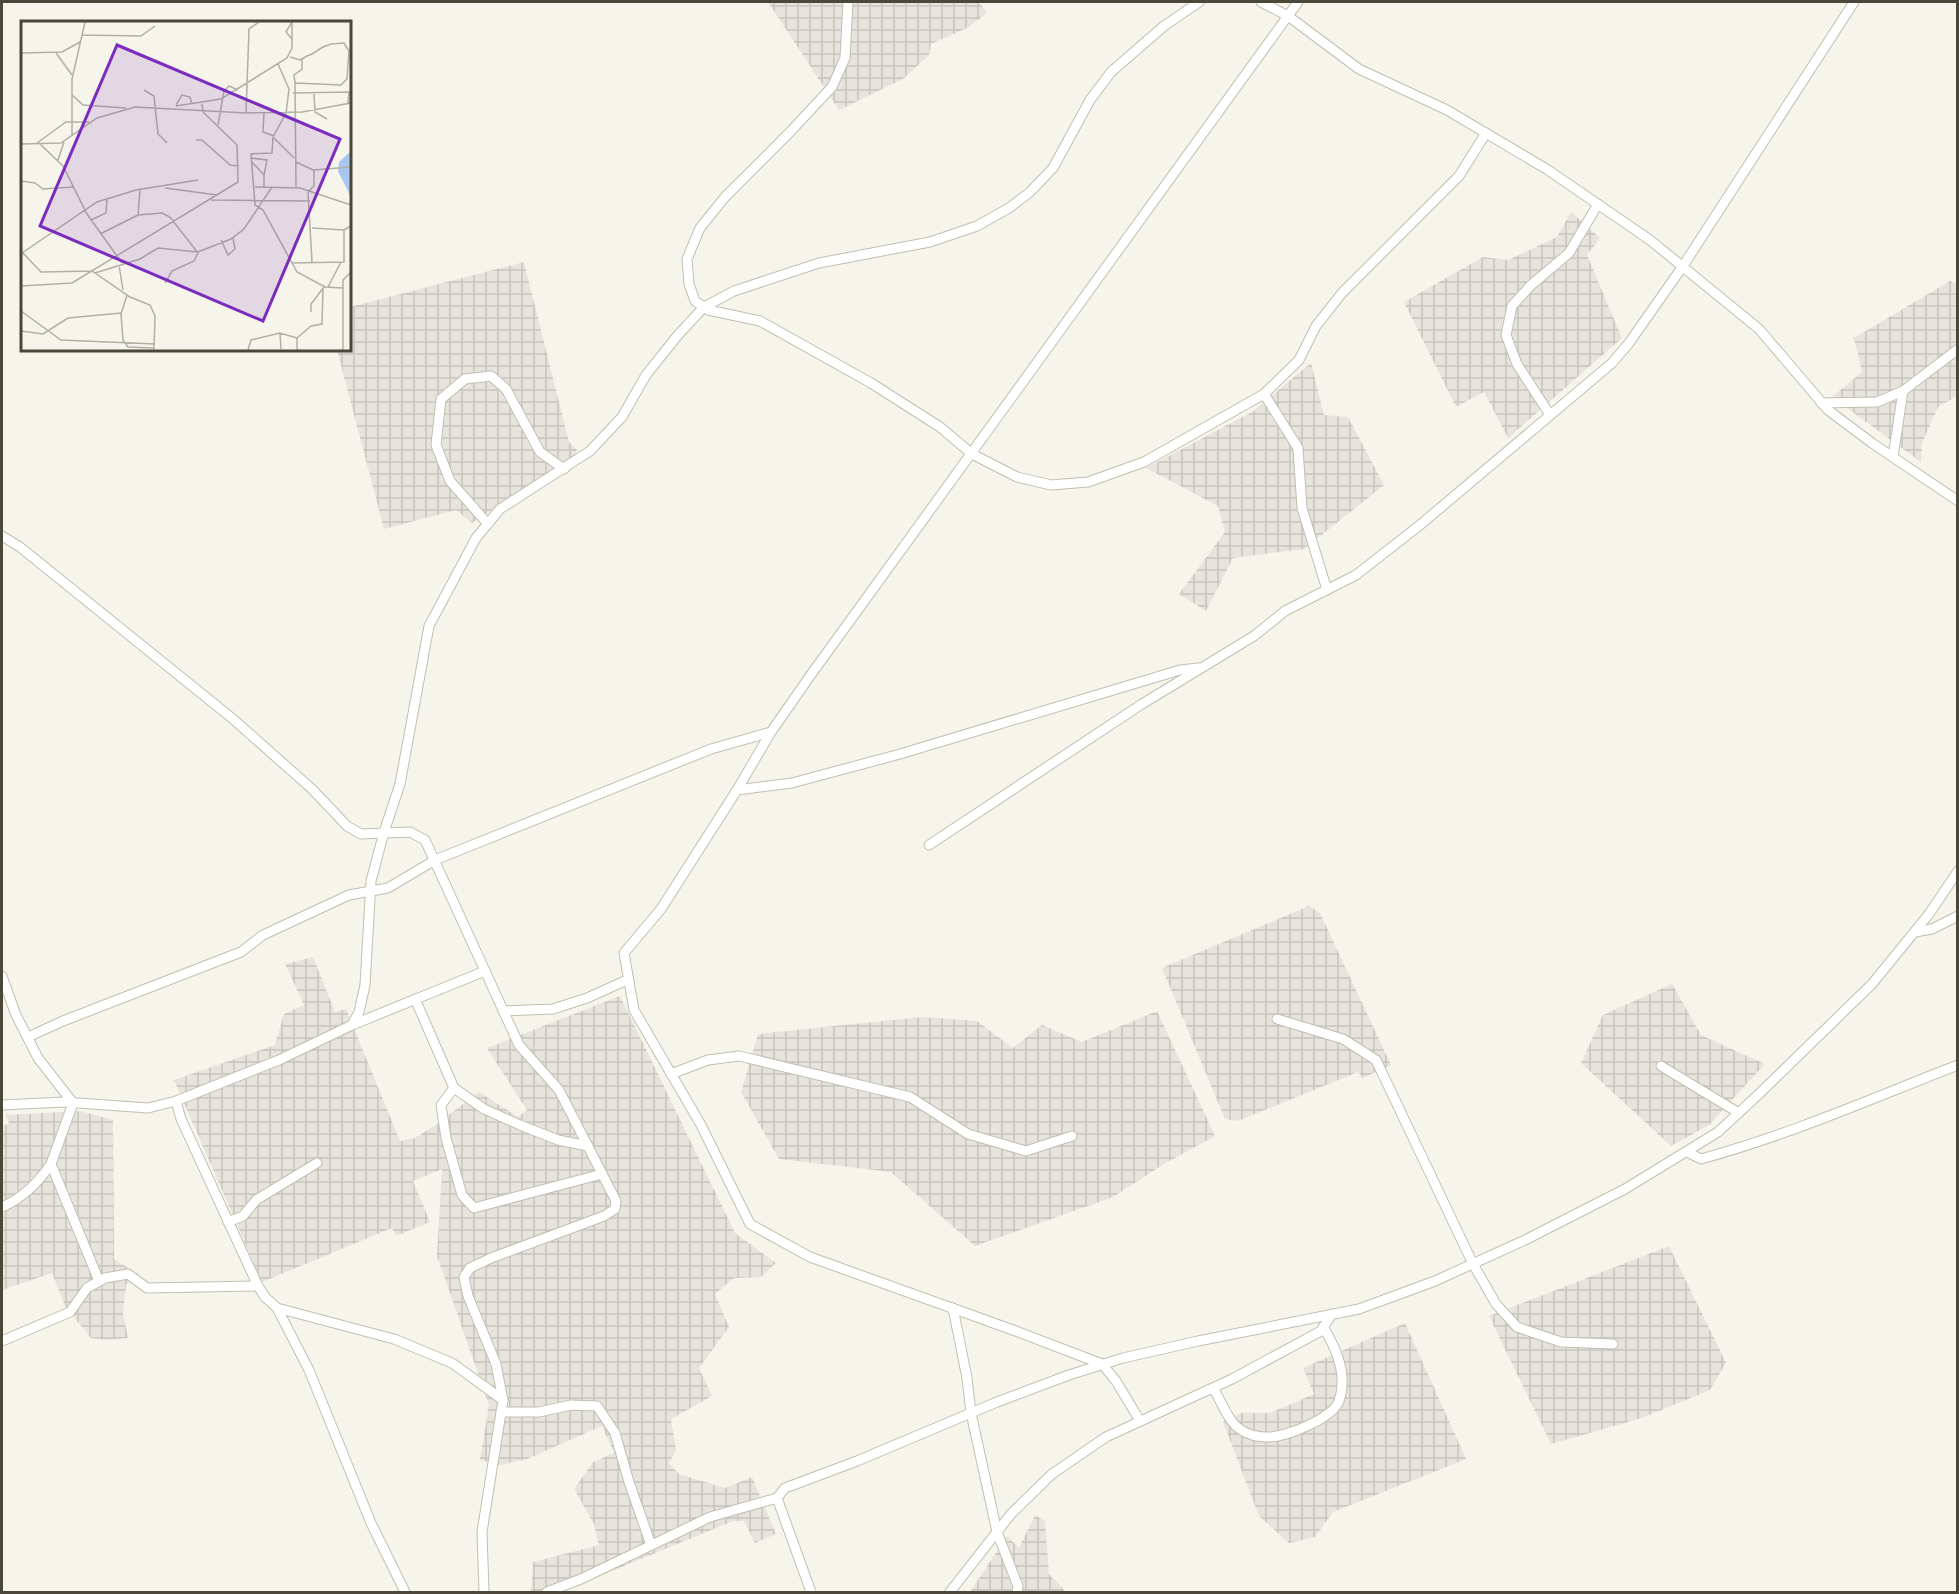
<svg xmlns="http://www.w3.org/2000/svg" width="1959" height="1594" viewBox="0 0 1959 1594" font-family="'Nunito Sans',sans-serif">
<defs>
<pattern id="industrial-grid" width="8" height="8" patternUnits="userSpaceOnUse" patternTransform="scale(1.5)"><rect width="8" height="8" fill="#e6e4dd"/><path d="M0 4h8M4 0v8" fill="none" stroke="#c7c5be"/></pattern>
</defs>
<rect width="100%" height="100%" fill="#f6f5ec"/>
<!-- industrial -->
<g fill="url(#industrial-grid)">
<path d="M768,2h211l8,11 -20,15 -36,16 -2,11 -26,24 -64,31z"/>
<path d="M1571,212l29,26 -13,17 35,83 -114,100 -24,-46 -28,15 -52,-105 79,-45 25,3 49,-23z"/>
<path d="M524,262l45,180 8,8 -3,6 -102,67 -16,-13 -72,19 -47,-179h13v-43z"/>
<path d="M1950,281l7,4v111l-19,11 -16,36 -1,19 -89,-65 30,-25 -8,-34z"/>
<path d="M1311,363l13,52 24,2 36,68 -80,64 -71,9 -27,53 -27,-17 46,-62 -7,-26 -72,-38 106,-56z"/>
<path d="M1309,906l11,7 71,152 -28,13 -5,-6 -120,49 -13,-2 -63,-151z"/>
<path d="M313,957l22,55 11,-3 54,132 15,-3 19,-12 45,-34 39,25 9,-7 -40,-62 133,-52 115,237 41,30 -15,14 -27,1 -19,16 14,33 -30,41 13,28 -41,23 5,31 -7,13 10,11 46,14 27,-11 24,57 -21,9 -11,-22h-11l-172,71h-30l2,-30 66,-17 -5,-21 -20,-35 19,-27 21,-9 -12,-27 -75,33 -27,6 -20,-5 9,-55 -52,-149 5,-87 -29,12 17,41 -34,14 -4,-8 -130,54 -88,-202 101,-35 9,-31 20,-9 -19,-41z"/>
<path d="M1672,984l29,51 64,29 -56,61 -38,21 -90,-83 22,-48z"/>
<path d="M1157,1011l58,125 -51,28 -51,33 -138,49 -84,-74 -112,-13 -38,-67 17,-58 164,-17 55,4 36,27 29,-23 40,17z"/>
<path d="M80,1111l33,9 1,139 24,15 -12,11 -3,28 5,25 -22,2 -15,-2 -26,-32 -13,-33 -50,17v-163l7,-4 -3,-8z"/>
<path d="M1669,1246l57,117 -16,27 -68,28 -91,26 -62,-128z"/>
<path d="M1405,1323l61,136 -133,53 -18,25 -26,6 -30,-27 -36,-94 18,-9h29l44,-19 -11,-26z"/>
<path d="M1035,1515l10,6 4,53 17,18h-96l37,-56 12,12z"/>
</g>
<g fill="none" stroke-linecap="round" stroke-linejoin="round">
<defs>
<g id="service">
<path d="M848,2l-3,56 -13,29 -42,45 -65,65 -25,31 -13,31 2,25 6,17 13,9 52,11 111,62 69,44 32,27 45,23 34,8 37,-3 56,-20 120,-68 35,-34 17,-34 26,-33 117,-117 27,-43"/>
<path d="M1261,2l27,14 71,53 88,41 101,60 102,70 109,89 69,81 44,33 86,58"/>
<path d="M1264,394l34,54 4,60 25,82"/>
<path d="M1821,403l56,-1 26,-11 55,-42"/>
<path d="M1550,415l-33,-51 -11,-29 6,-29 18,-20 39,-33 29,-49"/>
<path d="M1893,457l10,-66"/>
<path d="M488,524l-38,-43 -14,-36 5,-46 24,-20 26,-3 15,13 34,63 24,17"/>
<path d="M2,536l18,11 213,172 79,70 35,37 14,8 49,-2 15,8 94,205 40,45 57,111 -1,8 -11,7 -113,42 -21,10 -6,9 4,19 28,68 7,36 -21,132 2,60"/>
<path d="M737,790l55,-7 108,-29 280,-84 18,-2"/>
<path d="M929,845l213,-141 112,-68 31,-25 71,-36 64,-50 192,-162 17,-20 54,-77 171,-264"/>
<path d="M1915,932l17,-3 26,-13"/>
<path d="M2,976l14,39 22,43 35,45 -22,61 48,117"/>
<path d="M415,999l39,89 30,21 36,16 38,15 30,6"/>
<path d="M503,1011l50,-2 34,-11 40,-18"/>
<path d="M1277,1019l66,20 33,21 97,204 23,40 21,23 44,15 52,2"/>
<path d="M352,1025l7,-13 6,-27 6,-104 13,-49 16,-48 29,-158 47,-88 24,-29 90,-58 32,-34 24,-42 32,-40 26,-28 30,-16 85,-28 111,-21 47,-16 32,-18 21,-16 23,-24 37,-68 21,-28 53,-46 35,-24"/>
<path d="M28,1037l35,-16 178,-69 22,-17 86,-40 39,-7 47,-28 276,-111 60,-17"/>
<path d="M1661,1066l78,47"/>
<path d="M671,1074l37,-14 31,-4 171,41 58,37 58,17 46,-15"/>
<path d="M454,1088l-13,17 5,33 16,57 12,13 128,-34"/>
<path d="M176,1101l5,18 77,167 7,11 12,11 32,62 62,153 34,69"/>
<path d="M2,1105l62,-3 84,6 28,-7 103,-41 73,-35 133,-54"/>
<path d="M1687,1152l14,7c88,-24 172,-61 257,-94"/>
<path d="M2,1207c21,-9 36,-24 49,-43"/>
<path d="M228,1222l15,-6 13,-16 61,-37"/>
<path d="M277,1308l117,31 58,24 51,37"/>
<path d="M953,1308l14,70 4,35 26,119 21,54 -1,6"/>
<path d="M2,1341l68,-29 17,-24 18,-10 23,-4 19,14 111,-2"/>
<path d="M1213,1388c8,12 15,34 28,42 8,5 17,7 26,7 18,1 66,-19 72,-36 9,-26 -2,-52 -16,-74"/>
<path d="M501,1412h38l32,-7 26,1 18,27 14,49 22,63"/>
<path d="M1140,1421l-24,-40 -14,-17 -89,-34 -203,-73 -60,-33 -49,-99 -67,-115 -10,-57 37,-44 76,-119 34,-58 39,-56 488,-674"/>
<path d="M547,1592l34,-13 129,-62 67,-19"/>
<path d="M811,1592l-34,-94 8,-10 72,-27 140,-59 72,-27 54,-17 75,-17 161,-32 76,-28 90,-41 100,-51 93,-57 43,-40 111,-108 57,-70 29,-43"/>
<path d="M950,1592l61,-78 41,-40 54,-37 126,-58 89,-48 11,-17"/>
</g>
</defs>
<!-- service casing -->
<use href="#service" stroke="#c2bfae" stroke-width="11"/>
<!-- service -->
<use href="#service" stroke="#fff" stroke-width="9"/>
</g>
<!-- overview -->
<g transform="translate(21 21)">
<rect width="330" height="330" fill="#f6f5ec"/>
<path d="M330,130v46l-13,-26 1,-9z" fill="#a9c5f2"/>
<path fill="none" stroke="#b2afa4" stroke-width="1.5" d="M271,1l-6,10 6,7M61,14l59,1 14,-10M0,32l41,-1 18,-10M35,32l16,22M269,36l10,3 2,-1 5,-3 5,-2 11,-7 8,-3 13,-1 5,8 -2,28 -6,6 -46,-2 -1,-8 8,-6v-10M257,43l11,25M274,61l1,105M268,68l-3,24 -13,24 -1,16 -21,1 4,51 8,5 34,62 28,15 18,1M123,69l10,6 4,38 9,9M272,72l56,-1 -1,11M293,73l1,18 12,7M51,74l11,10 43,3M155,84l6,-10 8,2 2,7M155,85l45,-7 66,-41 5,-10v-26M226,92l55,-1 49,-9M243,92l-1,19 11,4M197,104l6,-34 5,-5 9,4M51,114v-56l13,-57M253,117l20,20M175,119h6l28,25 9,1M16,122l29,-21h23M0,123l40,-1 36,-25 38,-11 111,6 3,-84 10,-7M19,123l23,22 24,48 35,49M230,137l16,2 -3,15M37,139l6,-18M231,141l12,13v12M275,141l17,8 38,-3M0,160l14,2 8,6 31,-2M234,166l45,1 51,17M144,167l52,7M190,179l99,1M117,194l2,-25M70,199l15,-7 1,-14M291,207l32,2 7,-4M79,213l38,-19 24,-2 8,4 28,36 -4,8 -22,10 -7,12M200,219l7,15 7,-6 -2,-11M0,230l20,21 51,-1 38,26 20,8 5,11 -1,34M1,232l75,-51 39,-12 62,-10M291,241l-4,-70 6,-6v-16M271,242l52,-1v-32M98,244l4,25M74,252l45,-14 18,-11 40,4 33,-13 13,-10 28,-42M0,265l51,-3 166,-101 -1,-37 -34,-33 -1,-8M307,266l13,-25M106,274l-6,19 2,26 5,7 26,1M0,290l40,29 94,4M290,291v-8l13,-17M0,310l22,3 25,-16 53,-5M260,328l-1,-16 17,5M227,329l3,-10 29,-7M276,329v-12l14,-12 11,-2 1,-35M322,329v-70l8,-8"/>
<path fill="#7b2cbf" fill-opacity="0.15" stroke="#7b2cbf" stroke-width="3" d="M96,24l223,94 -77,182 -223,-95z"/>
<rect width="330" height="330" fill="none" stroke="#4b4739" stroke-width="3"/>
</g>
<!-- border -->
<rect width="1959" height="1594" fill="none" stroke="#4b4739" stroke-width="6"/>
</svg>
